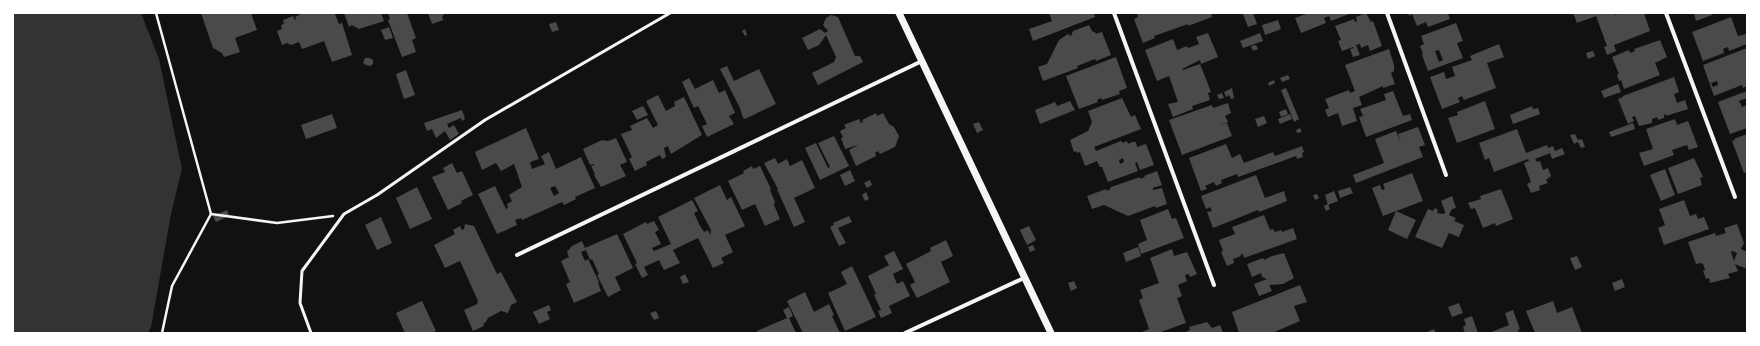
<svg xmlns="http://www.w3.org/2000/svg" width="1760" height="346" viewBox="0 0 1760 346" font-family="'Source Serif 4',serif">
<rect width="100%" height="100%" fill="#111"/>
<!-- water -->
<path fill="#333" d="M13,13h128l18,46 23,110 -11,45 -20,113 -3,6h-135z"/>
<!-- building -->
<g fill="#4a4a4a" fill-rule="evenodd">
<path d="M201,13h50l6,17 -22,8 5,14 -16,5 -2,-4 -9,-5z"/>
<path d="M303,13l32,1 4,10 3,-1 10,32 -20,7 -8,-21 -22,8 -3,-7 -8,3 -4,-2 -5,2 -5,-14 5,-2 -1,-3 3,-3 -1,-3 10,-4 2,4 1,-1 -1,-2z"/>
<path d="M344,13h37l3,8 -25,8 -7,-4 -3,2z"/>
<path d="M388,13h19l9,25 -4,2 4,12 -14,5 -14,-37 2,-1z"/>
<path d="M428,13h15l1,2 -2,1 1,4 -11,4z"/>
<path d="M1049,13h45l1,4 -62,24 -4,-12 23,-8z"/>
<path d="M1137,13h56l1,1 17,-1 1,4 -24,9v-2l-34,12 1,2 -12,5 -9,-24 4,-2z"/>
<path d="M1253,13l4,11 -9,3 -5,-13z"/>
<path d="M1309,13h43l-21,8 -2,-5 -5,2 2,5 -25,10 -6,-15z"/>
<path d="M1366,13l5,9 2,-1 9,25 -12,5 -2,-6 -7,3 -1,-4 -4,1 4,10 -7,2 -3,-8 4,-1 -1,-1 -11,4 -4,-10 3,-1 -6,-14 19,-7 1,3 2,-1 -1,-4z"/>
<path d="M1408,13h40l2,6 -22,8 -2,-5 -9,4 -5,-12 -3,2z"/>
<path d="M1573,13h41l1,2 5,-2h24l6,18 -36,14 2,6 -9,4 -3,-8 3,-1 -11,-30 -19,7z"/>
<path d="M1694,13h17l1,2 -16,6z"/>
<path d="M831,15l7,2 17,39h5l3,6 -45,23 -6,-12 22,-11 2,-5 -10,-22 -7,10 -11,5 -6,-12 18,-9 5,4 3,-2 -5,-6 3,-7z"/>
<path d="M1731,17l7,19 8,-2 1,10 -18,7 -1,-4 -5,2 1,4 -21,8 -11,-29z"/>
<path d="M1278,20l3,9 -16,6 -3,-10z"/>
<path d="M556,22l3,8 -7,2 -3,-8z"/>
<path d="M1456,23l7,18 -6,2 6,15 -35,13 -6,-16 1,-1 -3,-8 4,-2 -3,-8zM1439,50l4,10 -4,2 -4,-11z"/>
<path d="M1089,25l3,6 4,2 -1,1 7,-2 9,23 -15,6 -1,-2 -18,7 1,2 -35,13 -5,-14 9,-3 12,-24 9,-6 3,2 2,-5z"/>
<path d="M389,27l4,11 -8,2 -4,-10z"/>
<path d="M745,29l2,6 -2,1 -3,-5z"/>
<path d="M1208,33l10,24 -17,7 -1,-4 -18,9 1,1 17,-6 11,28 -3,1 2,7 -18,6 1,3 -20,8 -5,-13 10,-2 -9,-26 -12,5 -12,-31 28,-11 4,11 10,-4 1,2 11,-4 -3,-7z"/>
<path d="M1260,33l3,8 -20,7 -3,-7z"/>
<path d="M1660,40l7,17 -12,6 5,12 -36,14 -3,-9 -2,1 -2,-6 2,-1 -7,-17 17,-7 1,3 5,-2 -1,-2z"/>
<path d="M1499,44l5,13 -17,6 9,25 -32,12 -2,-4 -4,2 2,4 -18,7 -12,-32 14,-5 2,7 9,-3 -3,-9 20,-7 -2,-4z"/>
<path d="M1256,45l2,4 -5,2 -2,-5z"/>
<path d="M1747,48v38l-4,2 -1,-3 -28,11 -11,-31zM1717,81l1,4 -5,2 -2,-4z"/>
<path d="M1389,49l5,16v6l-3,2 4,11 -12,4v-2l-24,11 3,8 -9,3 4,13 -15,5 -4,-13 -10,4 -3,-7 4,-2 -4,-9 24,-9 1,3 5,-2 -10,-26z"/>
<path d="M1593,51l2,5 -7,3 -2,-6z"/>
<path d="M1116,57l11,31 -8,3 1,3 -18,6 -1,-2 -4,2 1,2 -19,7 -13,-33z"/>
<path d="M365,58h5l3,2v4l-3,2 -4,-1 -3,-2z"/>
<path d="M727,66l7,15 25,-12 17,35 -31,15 -2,-1 -3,-10 -20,-39z"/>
<path d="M406,70l9,25 -11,4 -8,-25z"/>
<path d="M1288,75l2,4 -8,3 -2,-4z"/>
<path d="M1674,77l5,15 -5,2 3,9 8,-3 3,9 -22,7v-2l-2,1v3l-6,2 -1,-3 -5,2v4l-13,3 -4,-10 -3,1 2,4 -6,3 -10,-25 5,-2v-1z"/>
<path d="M689,78l6,11 18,-9 6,13 6,-3 10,23 -6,3 5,8 -27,13 -5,-11 5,-2 -9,-18 -4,2 -12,-26z"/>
<path d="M1274,80l1,3 -6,3 -1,-3z"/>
<path d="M1618,84l3,8 -17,6 -3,-7z"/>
<path d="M1232,88l2,10 -3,1 -2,-4 -3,2 -2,-5z"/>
<path d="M1286,88l13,31 -5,3 -13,-32z"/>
<path d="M1393,91l10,25 7,-2 2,6 -46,17 -7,-20 4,-1 -3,-7 26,-9 -2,-6z"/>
<path d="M1747,91v7l-8,3 3,6 5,-2v23l-17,6 -12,-32z"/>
<path d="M1222,93l2,5 -5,1 -2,-4z"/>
<path d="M658,95l8,16 9,-5 -1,-4 10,-5 18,38 -31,19 -3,-8 -4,2 2,9 -4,2 -2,-4 -14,7 1,3 -12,6 -6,-12 3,-2 -11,-23 11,-4 -2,-4 17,-8 6,10 5,-3 -12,-24z"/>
<path d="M1122,98l9,19 4,-2 6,14 -47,18 2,4 25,-10 2,2 4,-2 1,3 4,-2h4l1,5 9,-3 8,21 -14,5 -3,-8 -2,1 3,8 -30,11 -6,-15h-2l-3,-6 -12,5 -5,-14 -3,1 -1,-2 -2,1 -4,-12 18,-9 4,-9 -4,-11zM1123,158l1,4 -4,2 -1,-4z"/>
<path d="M1070,101l5,9 -35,14 -5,-14 20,-8 2,4z"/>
<path d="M1485,101l10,28 -38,14 -9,-25 10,-3 -1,-3z"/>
<path d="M1228,103l3,10 -6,3 3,6 -9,4 8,-3 5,13 -50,19 -13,-35 43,-15 1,3z"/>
<path d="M643,106l5,9 -11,5 -5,-9z"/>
<path d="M1532,106l1,3 5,-1 2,6 -27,10 -3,-9z"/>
<path d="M1286,109l2,5 -7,3 -2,-5z"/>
<path d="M462,110l3,9 -3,2 -1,-3 -14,6 2,4 5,-3 5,9 -9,6 -5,-9 -9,7 -4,-9 -5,2 -3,-8z"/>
<path d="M876,113l1,3 6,-3 6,11 5,3 5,9 -4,11 -15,7 -2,-3 -3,2 1,3 -20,10 -7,-16 9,-5 -13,4 -4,-11 2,-1 -3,-6 6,-3 -2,-3 15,-6 2,4 2,-1 -1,-2z"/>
<path d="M332,114l5,14 -31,11 -5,-14z"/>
<path d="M1290,114l2,5 -12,5 -2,-5z"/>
<path d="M1264,116l3,7 -9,4 -3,-8z"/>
<path d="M1675,119l2,6 11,-4 10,26 -9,3 -2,-5 -15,5 2,5 -30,11 -5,-13 14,-4 -7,-20z"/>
<path d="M979,122l4,8 -6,3 -4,-9z"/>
<path d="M1633,123l2,6 -24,8 -2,-5z"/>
<path d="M1418,127l7,18 -6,2 4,10 -67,26 -3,-8 31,-12 -9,-24 21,-8 5,13 -3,-10z"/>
<path d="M526,128l13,31 -9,3 2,7 13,-5 -4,-8 8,-4 7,17 25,-12 14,31 -20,9 1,2 -12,6 -2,-3 -40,18 -1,-2 -6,2 2,5 -20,9 -19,-40 17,-8 11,23 2,-1 -1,-4 5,-3 -3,-6 13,-8 -8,-23 -13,7 -5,-8 -14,7 -7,-18zM555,186l4,7 -5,3 -4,-8z"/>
<path d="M1300,128l2,4 -5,1 -1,-3z"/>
<path d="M1517,129l9,24 21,-8 1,3 5,-2 2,5 7,-3 3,6 -13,5 -2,-6 -15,6 2,3 3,-1 3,9 5,-2 3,8 -5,4 2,3 -9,3 1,4 -9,3 -4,-9 4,-2 -7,-19 5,-2 -1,-2 -34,13 -5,-14 -4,2 -6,-17z"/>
<path d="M1575,134l3,6 4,-1 3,8 -4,1 -3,-6 -4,2 -4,-9z"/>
<path d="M1747,134v38l-3,1 -12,-32 3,-1 -1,-1z"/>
<path d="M834,136l15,30 -29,14 -15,-32 11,-5 12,25 2,-1 -12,-24z"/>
<path d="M616,138l11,24 -7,3 6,11 -25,11 -7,-12 1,-1 -4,-8 3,-1v-1l-4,1 -7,-16 19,-9 6,1z"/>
<path d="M1226,144l6,14 8,-4 4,9 29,-11 2,4 27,-10 2,6 -2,1 1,4 -6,2 -1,-3 -58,21 -1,-3 -16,6 1,3 -6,3 -2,-4 -9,4 2,3 -6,2 -12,-33z"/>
<path d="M775,158l3,6 9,-5 3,7 12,-6 13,28 -21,10 11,24 -11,5 -17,-38h1l-14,-26z"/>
<path d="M1694,158l9,19 -3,1 2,7 -24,9 -10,-26z"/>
<path d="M452,163l5,10 5,-2 11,24 -12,6 1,2 -14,7 -16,-33 13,-5 -2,-4z"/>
<path d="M752,166l1,3 7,-3 11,23 -1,1 5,12 -1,3 6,14 -15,7 -10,-22 -13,6 -14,-29 16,-8 -1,-2z"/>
<path d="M1665,169l10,26 -14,6 -11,-26z"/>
<path d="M850,170l5,11 -10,5 -5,-11z"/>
<path d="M1157,171l5,14 -9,3v2l9,-2 5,16 -11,4 -1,-2 -27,10 -24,-11 -12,4 -5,-13 19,-7 1,2 3,-2 1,-2 29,-10v2l5,-2 -1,-1z"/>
<path d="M1412,173l11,28 -40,15 -11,-28 8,-3 2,5 3,-1 -2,-5z"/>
<path d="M1256,175l9,23 19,-7 3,10 -28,11 -1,-2 -45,18 -6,-16 5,-1 -2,-4 -4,2 -5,-13z"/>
<path d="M870,180l2,5 -5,3 -3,-5z"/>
<path d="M720,185l7,15 4,-3 14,29 -20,9 8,17 -12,6 3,5 -11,5 -15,-30 -25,12 7,13 -16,7 -5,-10 -15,7 4,8 -6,3 -7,-14 2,-1 -14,-29 23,-12 1,2 7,-3 5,9 -4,2 6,12 -9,4 2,3 17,-7 -13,-27 34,-17 6,11 -4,2 5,11 5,8 4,-2 2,5 1,-5 -17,-32z"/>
<path d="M417,187l15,32 -22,10 -14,-31z"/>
<path d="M1350,187l3,6 -13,5 -2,-7z"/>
<path d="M1501,189l12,30 -17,7 -1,-3 -12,5 -8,-20 -4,1 -3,-6 13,-4 -1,-3z"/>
<path d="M1334,191l4,10 -10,4 -3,-10z"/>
<path d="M866,192l3,7 -4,2 -3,-6z"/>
<path d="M1317,194l2,4 -4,2 -2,-5z"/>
<path d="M1452,196l4,12 -4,1 -3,6 7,3 -2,3 10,4 -5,12 -10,-4 -7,15 -27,-11 13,-28 5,2 2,-3 3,2 -1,3 7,1 1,-2 -4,-11z"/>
<path d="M1684,200l6,16 6,-2 2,5 6,-2 5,12 -45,16 -6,-17 7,-3 -6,-16z"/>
<path d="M1328,204l2,5 -4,2 -2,-5z"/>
<path d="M1168,209l4,10 4,-1 8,20 -43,16 -3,-10 9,-4 -7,-20z"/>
<path d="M227,210l2,6 -13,6 -3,-6z"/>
<path d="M1396,211l20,9 -9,19 -19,-9z"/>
<path d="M1264,215l6,15 3,-1 2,3 6,-2 1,2 11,-4 4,11 -53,19 -1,-4 -3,1 1,1 -8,3 1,4 -7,3 -6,-14 2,-1 -4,-11 16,-6 -3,-7z"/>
<path d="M849,216l3,6 -14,6 8,15 -7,3 -9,-19 4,-2 -1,-2z"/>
<path d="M381,217l11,26 -15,7 -12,-25z"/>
<path d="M465,224l9,2 23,48 4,-2 16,30 -6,3 -3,8 -7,-2 -13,7 -2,4 -3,2 1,2 -11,5 -9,-21 13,-6 1,-3 -18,-40 -15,7 -11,-23 21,-11 -2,-4 7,-4 2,4 2,-1z"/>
<path d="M1737,224l7,19 -3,6 6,3v17l-12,-5 3,7 -10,3 2,4 -20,5 -1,-5 -3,1 -3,-8 2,-1 -2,-6 -2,-1 -5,1 -8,-22 27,-9 1,3 10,-3 -2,-5zM1732,251l5,2 -3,8 -3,-9z"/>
<path d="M1029,226l7,14 -9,5 -7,-15z"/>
<path d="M617,234l16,34 -18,9 6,13 -13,7 -11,-22 2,-1 -7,-15 -2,1 -4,-10 -5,2 4,9 3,-2 11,23 -1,1 3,8 -27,12 -8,-19 4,-2 -9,-21 8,-4 -2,-5 5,-6 10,-5 3,7z"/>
<path d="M946,240l7,16 -12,6 9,20 -33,16 -7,-13 5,-3 -9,-18 25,-13 -1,-3z"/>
<path d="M1033,245l2,5 -5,2 -2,-5z"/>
<path d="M1138,247l3,9 -15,6 -3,-9z"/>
<path d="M1172,249l2,7 13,-4 10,22 -7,3 -1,-3 -4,1 2,6 -9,4 4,11 -5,2 9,25 -28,10h-19l10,-4 -10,-29 4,-2 -3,-8 19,-7 -9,-25z"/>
<path d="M894,251l9,18 -10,5 4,10 6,-3 7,15 -21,10 3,7 -11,5 -3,-7 3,-1 -7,-15 2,-1 -8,-18 21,-11 -5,-9z"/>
<path d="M1284,253l10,25 -11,6 -14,1 3,6 -13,5 -5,-12 13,-5 -5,-2 -1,-4 -9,4 -5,-13 16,-6 1,2 8,-4z"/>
<path d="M1577,256l5,11 -7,3 -5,-12z"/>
<path d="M852,266l24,51 -31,14 -17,-38 19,-9 -6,-12z"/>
<path d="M685,274l4,8 -6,2 -3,-7z"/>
<path d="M1622,279l3,8 -10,4 -3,-8z"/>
<path d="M1074,281l3,7 -6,3 -3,-8z"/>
<path d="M1300,285l7,17 -13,4 6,15 -28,12h-33l-7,-21z"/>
<path d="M805,292l9,20 15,-8 5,11 -2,1 8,17h-37l-16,-32z"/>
<path d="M422,301l14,30 -5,2h-26l-9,-20z"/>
<path d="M1553,301l4,12 15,-6 10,26h-47l-9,-22z"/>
<path d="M1459,303l4,10 -11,4 -4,-10z"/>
<path d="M549,305l2,5 -4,2 3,7 -11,5 -6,-12z"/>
<path d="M789,307l4,9 -4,2 7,15h-38l-1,-2 30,-13 -4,-8z"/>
<path d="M1513,310l7,19 -2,1 1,3h-30l20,-8 -4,-12z"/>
<path d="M656,311l3,7 -5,2 -4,-7z"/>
<path d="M1472,316l6,17h-13l-2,-6 3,-2 -2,-6z"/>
<path d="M1207,322l5,6 8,-3 3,8h-40l7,-3 -1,-3z"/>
<path d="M1434,329l2,4h-12z"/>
</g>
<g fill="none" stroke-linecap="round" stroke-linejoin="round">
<!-- path -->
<g stroke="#f5f5f5" stroke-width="2.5">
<path d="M156,13l55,201 -39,72 -10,47"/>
<path d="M211,214l66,9 56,-7"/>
</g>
<!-- service -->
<path stroke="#f5f5f5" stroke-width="3" d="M311,333l-11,-30 2,-32 42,-57 33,-19 108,-75 185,-107"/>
<!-- minor -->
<g stroke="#f5f5f5" stroke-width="4">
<path d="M1114,13l100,272"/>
<path d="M1387,13l59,162"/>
<path d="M1666,13l69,184"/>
<path d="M517,255l405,-194"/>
<path d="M905,333l119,-55"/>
</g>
<!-- tertiary -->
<path stroke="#f5f5f5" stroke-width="7" d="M899,13l152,320"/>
</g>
<!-- border -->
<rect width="1760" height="346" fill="none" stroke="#ffffff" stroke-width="28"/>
</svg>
